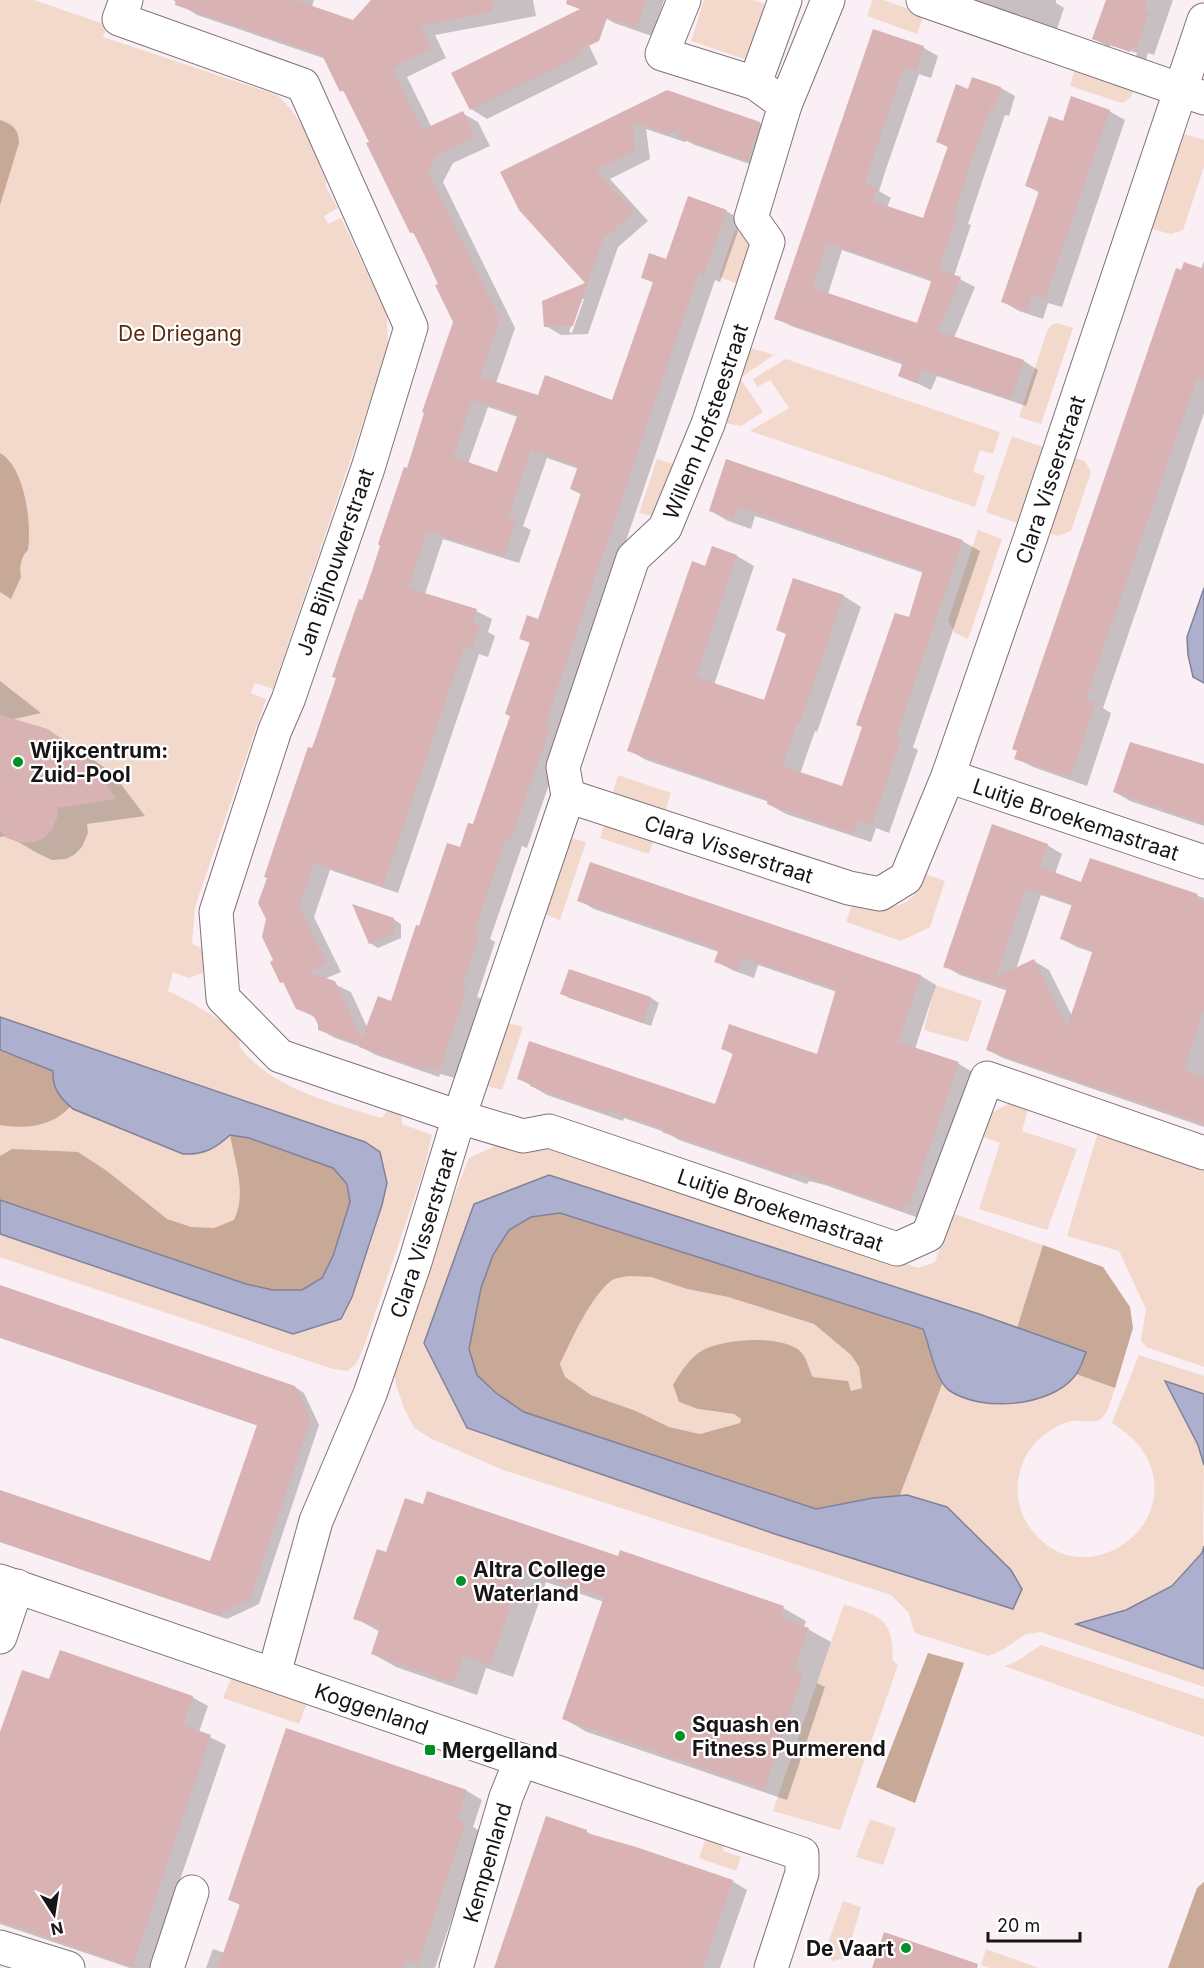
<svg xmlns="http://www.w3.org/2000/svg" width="1204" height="1968" viewBox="0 0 1204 1968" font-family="Inter,sans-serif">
<rect width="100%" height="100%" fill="#faeff4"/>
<!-- green -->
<g fill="#f2d9cb">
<path d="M0,0h34l73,25 -4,12 174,58c28,25 35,52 49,86v6l12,21 -14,8 4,8 13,-6 46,97 1,33 -115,341 -18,-6 -4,10 15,6 -71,208 -3,37 14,6 1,13 -5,10 -13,5 -16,-6 -5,19c26,11 49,29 75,41l-4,14c33,43 93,57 143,72l6,-8 14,4v10l30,11 -8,34 -61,180 -7,15 -9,7 -14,-2 -333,-112v-23l293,100 59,-37c14,-43 42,-100 28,-145l-19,74 -37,77 -324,-88z"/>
<path d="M704,0h49l13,4 -19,56 -56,-19z"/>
<path d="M873,0h10l41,14 -7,20 -50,-18z"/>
<path d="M1076,65l59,21c-3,9 -5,14 -13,17l-52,-17z"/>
<path d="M1178,132l26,8v27l-21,63 -12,4 -26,-7z"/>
<path d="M735,230l11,5 6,5 -11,45 -22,-8z"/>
<path d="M1058,323l15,5 -32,96 -22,-7 28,-86 4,-6z"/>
<path d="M751,348l23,7 -34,23 23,34 -22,14 -16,-3 18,-72z"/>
<path d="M786,359l214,73 -7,22 -13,-4 -7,22 12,4 -10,31 -225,-76 39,-23 -19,-28 -13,7 -4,-8z"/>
<path d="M1012,436l31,11 -26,76 -31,-11z"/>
<path d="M1070,457l15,4 6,11 -20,59 -13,5 -10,-3z"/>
<path d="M657,459l23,7 -23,51 -18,-4z"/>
<path d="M978,530l24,9 -34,100 -13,-6 -7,-12z"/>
<path d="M618,775l53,18 -7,21 -52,-18z"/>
<path d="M606,819l49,16 -6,19 -49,-16z"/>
<path d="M567,837l19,5 -26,78 -18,-7z"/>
<path d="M925,874l20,7 -15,46 -29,14 -55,-19 7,-20c36,6 57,13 72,-28z"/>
<path d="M935,985l47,16 -14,41 -44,-12z"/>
<path d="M508,1023l15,4 -21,63 -19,-5z"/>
<path d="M1012,1102l16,7 -6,22 55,18 -30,81 -68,-21 21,-66 -22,-8 6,-18z"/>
<path d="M1100,1125l104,38v204l-58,-20 -5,-7 5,-31 -27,-58 -52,-15z"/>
<path d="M551,1140l367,128 17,-6 17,-49 91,32 -26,83 -468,-153 -75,29 -50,139 43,86 308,105 238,75 -2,-39 -64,-63 -40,-12h-7l43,-113 6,8 124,-12 3,-4 39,14c-3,9 -6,22 -12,29 -6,8 -22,3 -31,4 -24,6 -44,24 -51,47 -7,21 -3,44 10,61 53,72 163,-8 109,-82 -7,-10 -18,-17 -28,-24l27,-68 65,21v18l-39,-12 33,63 6,20 -1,88 -31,33 -46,24 -49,14 127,45v18l-163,-55 -15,2 -22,15 -15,7 -74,-23 -7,-21 -17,-17 -388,-125 -71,-31 -18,-11 -10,-20 -8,-23 -3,-21 33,-97 43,-109 35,-16 25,10z"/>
<path d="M629,1276l22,1 36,12 41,8 86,27 37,31 8,12 3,21 -11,3 -3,-10 -35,-4 -10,-23 -10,-8 -20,-5 -39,1 -61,43 6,17 19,7 36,5 7,5 -1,4 -40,11 -31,-7 -33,-16 -45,-16 -26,-18 -5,-13c10,-22 31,-69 51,-83 5,-3 12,-4 18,-5z"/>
<path d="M844,1604c37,13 49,14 49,57l5,4 -58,165 -67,-19z"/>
<path d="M1041,1645l163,54v38l-200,-71c17,-4 23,-13 37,-21z"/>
<path d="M232,1676l75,27 -8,21 -76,-26z"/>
<path d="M870,1819l26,9 -13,37 -27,-8z"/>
<path d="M706,1838l18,6 -1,7 18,6 -5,14 -37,-13z"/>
<path d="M843,1901l18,6 -15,51 -13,3 -9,-7z"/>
<path d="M986,1949l53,19h-49l-9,-3z"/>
</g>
<!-- forest -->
<g fill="#c8a897" fill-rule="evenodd">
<path d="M0,120c12,4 19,9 19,23l-19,62z"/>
<path d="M0,453c25,14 32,71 28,97 -7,6 -9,18 -7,27l-10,22 -11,-7z"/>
<path d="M0,1051l53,20c-1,16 5,26 17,36 -18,20 -45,22 -70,18z"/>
<path d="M230,1135l19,3 84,30 14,16 3,18 -17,54 -11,22 -20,12h-29l-27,-6 -246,-84v-44l12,-7 66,3 29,19 60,48 24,8 23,1 20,-8c13,-26 1,-58 -4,-85z"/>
<path d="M560,1213l363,116 13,42 7,11 -43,113 -84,14 -292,-97 -28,-19 -19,-18 -8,-26 12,-61 12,-33 16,-25 22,-13zM629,1276l22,1 36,12 41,8 86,27 37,31 8,12 3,21 -11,3 -3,-10 -35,-4c-4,-7 -6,-19 -12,-25 -18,-18 -76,-13 -98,-2 -13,7 -23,23 -30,35l6,17 19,7 36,5 7,5 -1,4 -40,11 -31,-7 -33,-16 -45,-16 -26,-18 -5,-13c11,-23 30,-67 51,-83 4,-3 12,-4 18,-5z"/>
<path d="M1043,1245l60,22 27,40 3,21 -18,60 -39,-14 6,-9 -65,-37z"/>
<path d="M928,1653l36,10 -49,140 -39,-16z"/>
<path d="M1204,1882v86h-36l29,-80z"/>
</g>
<!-- water -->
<g fill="#adafcf" stroke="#818198" stroke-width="1.5">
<path d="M1204,588v95l-11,-6 -5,-22 -1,-18z"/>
<path d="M0,1017l365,125 15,10 7,31 -5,22 -30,92 -11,22 -48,15 -293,-100v-34l246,84 27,6h29l20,-12 11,-22 17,-54 -3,-18 -14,-16 -84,-30 -19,-3c-14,13 -26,20 -47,19l-110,-45c-13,-11 -21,-21 -20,-38l-53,-21z"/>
<path d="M549,1175l430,139 107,38c-3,9 -6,18 -12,25 -25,30 -92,35 -124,14 -15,-10 -20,-45 -27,-62l-363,-116 -29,4 -22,13 -16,25 -12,33 -12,61 8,26 19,18 28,19 292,97 57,-11 34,-3 40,12 64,63 11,19 -9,20 -238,-75 -308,-106 -43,-85 50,-139z"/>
<path d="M1165,1381l39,13v71l-6,-20z"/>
<path d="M1204,1546v123l-128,-45 50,-14 46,-24 30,-33z"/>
</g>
<!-- shadow -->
<g fill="#0003" fill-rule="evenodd">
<path d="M173,0h141l-2,7 41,15 20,-22h160l3,16 -101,19 11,23 -39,19 25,51 30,-15 16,9 12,24 -37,17 -10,19 72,146 -19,55 43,14 74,5 41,-119 -12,-6 25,-16 59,-50 16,9 -22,62 -5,-2 -155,454 -3,27 -30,87 -5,-2 -32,93 5,3 -18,55 5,2 -27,79 -15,-4 -1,3 -63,-22 -15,-8 -26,-9 -16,-9 -3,-11 -19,-10 -11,-23 -4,-3 -7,-21 37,-211 96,-280 47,-148 -15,-37 -24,-50 -5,-3 -40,-90 -24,-48 -6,-4 -15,-31 -129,-44zM488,407l30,10 -20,57 -30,-10zM547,458l32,11 -8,20 11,6 -43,126 -18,17 10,6 -19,72 -38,110 -54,102 -28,75 -25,24 -16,-35 -27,-13 17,-7 -27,-55 16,-47 68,23 81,-239 9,3 7,-21 -7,-4 4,-13 -16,-8 -51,-17 18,-55 76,24 12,-33 -8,-4z"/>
<path d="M604,0h60l-12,36 -38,-13 -15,-9z"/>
<path d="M970,0h86v3l8,5 -7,21z"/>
<path d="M1107,0h66l-19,55 -6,-2 -2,7 -35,-12 -17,-9zM1110,44l27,9 -1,3 -26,-9z"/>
<path d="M581,29l17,35 -111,55 -16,-10z"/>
<path d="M874,31l50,17 14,8 -7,22 -12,-4 -33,95 -7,22 12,7 -4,9 37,13 25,-72 -11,-6 31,-52 32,-2 14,8 -6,20 -4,-1 -21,61 -16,48 3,1 -17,51 21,11 -21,51 70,23 14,9 -12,36 -89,-30 -6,14 -31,-15 4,-10 -113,-39 -15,-8zM842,250l91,32 -15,43 -90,-31z"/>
<path d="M667,92l93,31 15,9 -11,37 -69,-24 -8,-4 -2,1 -39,-13 4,30 -40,20 38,42 -30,26 -30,87 -27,1 -15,-9 41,-42 -67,-75zM581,299h3l-12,34 -3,-1z"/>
<path d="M1109,111l16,9 -63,187 -14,-4 -5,16 -24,-8 -17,-10 38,-108 -14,-8 38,-62z"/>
<path d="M1204,261v152l-101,295 8,5 -24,73 -54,-19 -17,-9z"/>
<path d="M727,461l235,80 18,10 -67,196 5,3 -29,83 -13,-5 -5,14 -85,-28 -18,-10 1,-2 -123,-42 -17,-10 77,-182 31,-12 17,10 -40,119 50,17 23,-67 7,-55 50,16 17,11 -44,125 -2,-1 -15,43 42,14 68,-169 14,-46 -169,-57 -4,13 -23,-8 -17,-10z"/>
<path d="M0,681l41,32 -31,7 37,10 31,18 36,27 31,41 -58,8 1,9 -6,14 -8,8 -8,4 -14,1 -13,-6 -31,-18 -8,1z"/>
<path d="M1204,766v60l-74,-25 -15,-9z"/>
<path d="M1047,845l15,9 -7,20 27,10 9,-24 113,38v229l-201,-69 -15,-8 20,-59 -48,-16 -15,-9zM1041,895l32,11 -11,33 15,8 17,6 -22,63 -23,-46 -15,-9 -18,8z"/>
<path d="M591,864l330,112 15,9 -21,64 44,15 15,9 -55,145 -94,-33 -16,-4 -2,3 -128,-44 -14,-8 -41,-14 -1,3 -76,-26 -29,-17 198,28 18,-51 -11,-6 95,7 19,-64 -79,-27 -4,13 -22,-8 -16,-9 3,-9 -125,-43 -15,-9z"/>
<path d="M393,919l8,5v14l-23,10 -8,-5z"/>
<path d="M570,970l81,28 8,5 -8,23 -82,-28 -7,-5z"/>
<path d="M0,1286l295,101 9,6 15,32 -60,179 -32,15 -227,-77v-51l211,72 48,-137 -259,-88z"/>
<path d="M387,1554l232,4 164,50 23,13 -2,6 27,15 -14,41 8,4 -38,113 -200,-68 -23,-13 40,-117 -58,-20 -33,95 -27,-9 -9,27 -81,-28 -23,-13 7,-22 -25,-14z"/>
<path d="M50,1681l142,16 16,9 -9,26 27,13 -76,223h-20l-130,-44v-186z"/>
<path d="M287,1730l180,61 15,9 -9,27 8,5 -46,136h-229l7,-19 12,4 16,-47 -11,-7z"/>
<path d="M587,1832l9,5 136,44 15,9 -27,78h-225z"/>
</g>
<!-- building -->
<g fill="#d9b2b3" fill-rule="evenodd">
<path d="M176,0h119l58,20 18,-20h121l1,11 -72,15 10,23 -39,19 30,62 41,-19 12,26 -38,18 -9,17 72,147 -20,58 58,18 7,-20 67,25 41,-118 -12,-4 8,-25 17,6 22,-63 39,14 -23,65 -5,-3 -154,453 5,2 -8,24 -31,89 -5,-2 -31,92 5,2 -18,55 5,2 -28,82 -14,-5 -2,3 -44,-15 -20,-7 1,-3 -42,-14v-6l-5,-9 -17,-6 -13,-27 -3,1 -10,-21 3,-2 -11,-23 4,-18 -8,-16 9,-25 -3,-1 13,-39 31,-91 4,1 5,-14 19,-56 -4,-1 12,-35 15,-43 3,1 10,-29 8,-25 -2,-2 26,-77 3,1 17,-55 -2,-1 31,-90 -18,-37 3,-1 -12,-26 -13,-26 -3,1 -44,-90 3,-1 -26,-52 -3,2 -18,-37 -147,-50zM472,400l46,14 -21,58 -44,-15zM531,450l47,16 -8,23 11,4 -43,126 -11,-4 -8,24 11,3 -25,72 5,2 -37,108 -5,-1 -8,24 -13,-4 -28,83 -3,-1 -25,76 -13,-5 -16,42 -27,-57 -28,-9 19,-9 -27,-56 15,-45 69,24 81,-239 8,2 8,-24 -8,-2 5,-14 -69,-21 19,-57 77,25 12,-36 -8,-3z"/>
<path d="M567,0h79l-10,28 -29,-10 -8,23 -19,9 3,4 -113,56 -19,-37 129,-64 -14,-5z"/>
<path d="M1106,0h41l-3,10 5,2 -12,35 -5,-2 -2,7 -38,-13z"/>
<path d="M873,29l51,17 -8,25 -12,-4 -32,93 -8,24 13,4 -5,13 51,17 25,-72 -12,-4 20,-58 12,5 4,-12 29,10 -7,22 -4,-1 -21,60 -15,47 3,1 -18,54 22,7 -23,54 86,29 -13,39 -89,-30 -6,14 -18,-7 5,-14 -129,-43zM827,243l105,36 -15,44 -104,-35z"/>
<path d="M667,90l93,32 -12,39 -70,-24 3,-9 -12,6 -37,-12 3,29 -39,19 38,42 -31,27 -30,87 -29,1 -2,-26 43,-18 -66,-73 -19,-38z"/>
<path d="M1071,96l39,14 -65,189 -13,-4 -5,16 -26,-9 38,-111 -14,-5 24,-70 14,5z"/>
<path d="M1184,262l20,7v111l-7,-2 -101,291 -10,31 10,3 -26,74 -56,-18 3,-8 -5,-2 164,-481 5,2z"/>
<path d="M726,459l237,81 -67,196 5,2 -29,86 -14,-4 -5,14 -86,-30 1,-5 -141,-48 65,-190 13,5 7,-20 25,9 -41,122 68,23 22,-66 -10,-4 17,-52 51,17 -44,128h-3l-15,43 60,20 20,-59 -6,-2 39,-112 14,4 14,-47 -185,-63 -5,13 -24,-9z"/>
<path d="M0,715l48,14 36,27 33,43 -60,9 1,7 -6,15 -8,8 -9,4 -14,1 -14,-5 -7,-7z"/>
<path d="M1130,742l74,22v59l-91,-31z"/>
<path d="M992,824l56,20 -8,23 41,15 9,-24 108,36 -2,5 8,3v107l-20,61 20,7v47l-218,-74 21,-62 -64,-21zM1026,888l46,16 -12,35 33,11 -26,77 -33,-68 -38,18z"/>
<path d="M590,862l331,113 -23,67 61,20 -49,142 -4,-2 -3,8 -96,-33 -14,-4 -2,3 -129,-44 1,-3 -55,-19 -1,3 -40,-13 -37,-14 1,-2 -14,-5 12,-38 186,63 18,-51 -12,-4 8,-25 88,30 19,-65 -94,-32 -4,13 -24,-8 5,-13 -142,-48z"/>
<path d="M352,904l42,14v15l-25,11z"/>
<path d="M569,969l82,28 -8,26 -83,-29z"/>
<path d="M0,1285l295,101 16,33 -61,180 -33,16 -217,-73v-52l210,71 47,-136 -257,-88z"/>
<path d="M427,1491l191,65 2,-6 164,56 -4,12 29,10 -15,42 9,3 -39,116 -202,-70 42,-122 -81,-27 -33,95 -27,-9 -9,27 -83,-29 9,-27 -27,-8 24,-70 9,3 19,-54 18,6z"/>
<path d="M60,1650l133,46 -10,29 28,10 -79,232 -132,-46v-189l22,-62 27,9z"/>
<path d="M286,1728l181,62 -10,29 9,3 -48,142 -13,-4 -3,8h-184l22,-64 -12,-4z"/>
<path d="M546,1816l41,14v3l49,14 97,33 -30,88h-209z"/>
<path d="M884,1932l94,32 -1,4h-105z"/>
</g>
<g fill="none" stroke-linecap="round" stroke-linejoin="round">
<defs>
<g id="minor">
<path id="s1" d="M126,0l-7,19 184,66 108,242 -43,141 -80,232 -13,30 -59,182 7,86 57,58 179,61 64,19 26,-5 348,118 31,-14 59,-157 217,75"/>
<path d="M684,0l-22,54 93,29 30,22"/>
<path d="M923,0l281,98"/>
<path d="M755,83l30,-83"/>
<path id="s2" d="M948,776l256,86"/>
<path id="s3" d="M568,796l-5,-29 70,-209 32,-30 43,-104 60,-182 -17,-24 34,-113 43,-105"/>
<path id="s4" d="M0,1581l521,179 281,94v19l-31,95"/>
<path d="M0,1637l17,-51"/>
<path id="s5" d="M274,1674l42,-153 54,-127 45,-132 44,-145 109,-321 281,92 31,6 26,-16 42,-102 83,-240 173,-516"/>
<path d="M0,1947l68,21"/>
<path d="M167,1968l25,-76"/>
<path id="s6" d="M456,1968l50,-171 15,-37"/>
</g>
</defs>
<!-- minor casing -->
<use href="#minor" stroke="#7e7479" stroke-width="35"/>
<!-- minor -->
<use href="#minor" stroke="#fff" stroke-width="33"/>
</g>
<!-- markers -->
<g fill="#009023" stroke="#fff" stroke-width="2">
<circle cx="18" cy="762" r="6"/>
<circle cx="461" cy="1581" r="6"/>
<circle cx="680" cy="1736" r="6"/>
<rect x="424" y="1744" width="12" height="12" rx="3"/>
<circle cx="906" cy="1948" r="6"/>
</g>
<g text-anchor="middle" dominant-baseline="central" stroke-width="4.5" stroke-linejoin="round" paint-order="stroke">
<!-- park labels -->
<g font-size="21" fill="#572b10" stroke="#fff">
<text x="180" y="333">De Driegang</text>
</g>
<!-- street labels -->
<g font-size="21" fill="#191517" stroke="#fff">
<text stroke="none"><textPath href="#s3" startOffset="408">Willem Hofsteestraat</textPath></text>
<text stroke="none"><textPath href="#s5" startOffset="1708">Clara Visserstraat</textPath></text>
<text transform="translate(335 562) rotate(-71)">Jan Bijhouwerstraat</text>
<text stroke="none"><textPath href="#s2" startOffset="135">Luitje Broekemastraat</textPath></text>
<text stroke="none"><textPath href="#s5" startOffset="1096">Clara Visserstraat</textPath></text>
<text stroke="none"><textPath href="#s1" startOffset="1792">Luitje Broekemastraat</textPath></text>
<text stroke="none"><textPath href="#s5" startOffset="466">Clara Visserstraat</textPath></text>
<text stroke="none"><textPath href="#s4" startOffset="393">Koggenland</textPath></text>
<text stroke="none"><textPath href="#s6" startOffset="110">Kempenland</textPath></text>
</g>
<!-- poi labels -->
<g font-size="21" font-weight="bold" fill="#191517" stroke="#fff" text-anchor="start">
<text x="30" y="750">Wijkcentrum:<tspan x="30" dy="24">Zuid-Pool</tspan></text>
<text x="473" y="1569">Altra College<tspan x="473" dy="24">Waterland</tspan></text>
<text x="692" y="1724">Squash en<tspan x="692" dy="24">Fitness Purmerend</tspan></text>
<text x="442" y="1750">Mergelland</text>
<text x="894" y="1948" text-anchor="end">De Vaart</text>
</g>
</g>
<!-- north arrow -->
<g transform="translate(54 1914) rotate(168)" stroke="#ffffff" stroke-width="4.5" paint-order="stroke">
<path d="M0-4.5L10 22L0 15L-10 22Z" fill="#191517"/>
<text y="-9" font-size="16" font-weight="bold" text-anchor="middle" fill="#191517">N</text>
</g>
<!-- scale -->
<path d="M988 1932v9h92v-9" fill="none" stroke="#191517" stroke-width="3"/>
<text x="997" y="1932" font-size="18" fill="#191517" stroke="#ffffff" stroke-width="4.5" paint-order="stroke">20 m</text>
</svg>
